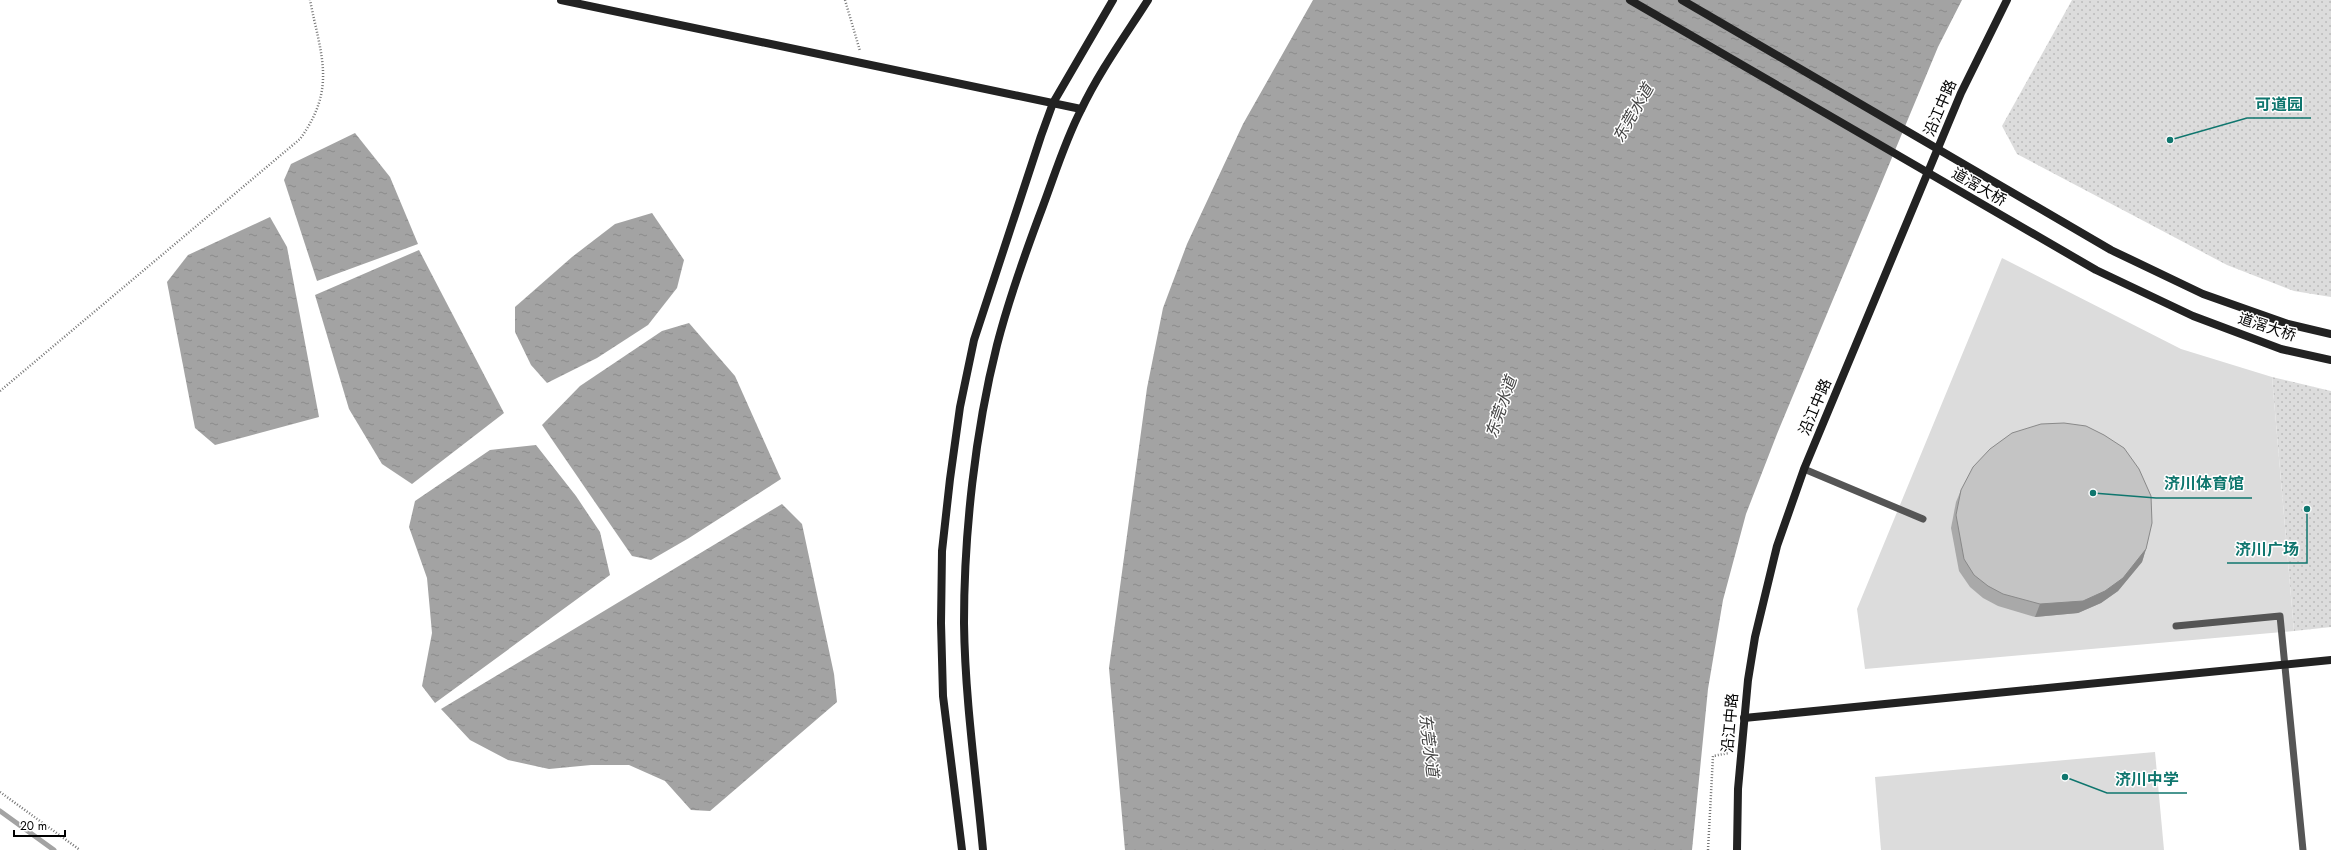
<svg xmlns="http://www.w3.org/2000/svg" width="2331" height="850" viewBox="0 0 2331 850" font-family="Jost,'Noto Sans SC',sans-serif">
<defs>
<pattern id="park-dots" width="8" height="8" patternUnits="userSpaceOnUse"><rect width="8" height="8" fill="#dcdcdc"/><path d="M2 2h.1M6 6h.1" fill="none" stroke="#bbb" stroke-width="1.8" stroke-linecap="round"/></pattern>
<pattern id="water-ripples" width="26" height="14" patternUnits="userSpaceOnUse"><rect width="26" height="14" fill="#a3a3a3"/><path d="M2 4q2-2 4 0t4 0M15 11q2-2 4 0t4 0" fill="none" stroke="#8b8b8b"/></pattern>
</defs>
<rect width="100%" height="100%" fill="#fff"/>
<!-- park -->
<g fill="url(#park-dots)">
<path d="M2072,0h259v297l-37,-6 -67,-26 -210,-111 -15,-28z"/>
<path d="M2272,377l59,14v236l-37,4z"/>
</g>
<!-- garden -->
<g fill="#dcdcdc">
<path d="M2002,258l179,91 91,28 22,254 -429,38 -8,-60z"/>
<path d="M2155,752l9,98h-283l-6,-73z"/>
</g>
<!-- water -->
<g fill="url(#water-ripples)">
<path d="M1313,0h649l-24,47 -161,387 -31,80 -23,86 -15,89 -16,161h-567l-16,-182 38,-280 16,-80 24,-64 56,-120z"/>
<path d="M355,133l35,44 28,67 -101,37 -33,-101 7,-16z"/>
<path d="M652,213l32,47 -7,28 -29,37 -51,33 -50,25 -16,-18 -16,-33v-25l57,-50 43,-33z"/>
<path d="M270,217l17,30 32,170 -104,28 -20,-17 -28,-146 21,-27z"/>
<path d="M419,250l85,163 -92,71 -30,-20 -33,-55 -34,-114z"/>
<path d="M689,323l46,53 46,103 -92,59 -38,22 -19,-4 -90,-131 38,-39 82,-55z"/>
<path d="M536,445l40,51 24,36 10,43 -175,128 -13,-17 10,-53 -5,-55 -18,-51 6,-26 75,-51z"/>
<path d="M782,504l20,20 32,150 3,28 -127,109 -19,-1 -26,-29 -36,-16h-38l-42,4 -41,-9 -38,-20 -29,-31z"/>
</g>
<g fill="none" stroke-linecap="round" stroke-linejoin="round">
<!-- stream -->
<path stroke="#a3a3a3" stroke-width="5" d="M0,811l54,39"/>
<!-- path -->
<g stroke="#777" stroke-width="2.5" stroke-dasharray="1 2" stroke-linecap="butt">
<path d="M845,0l15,51"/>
<path d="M0,391l300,-252c37,-51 21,-83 10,-139"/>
<path d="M0,792l80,58"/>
<path d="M1708,850l5,-94 16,-3"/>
</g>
<!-- lane -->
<g stroke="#555" stroke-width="7">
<path d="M1804,469l119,50"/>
<path d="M2176,626l104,-10 23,234"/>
</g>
<!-- secondary -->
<g stroke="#222" stroke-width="8">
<path d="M561,0l520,109"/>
<path d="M1744,718l587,-58"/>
<path d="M962,850l-19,-154 -2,-73 1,-72 8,-72 10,-72 14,-67 67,-204 12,-33 60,-103"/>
<path d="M983,850c-7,-75 -18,-151 -19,-227 0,-89 11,-191 33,-278 12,-47 29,-94 46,-139 12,-32 22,-65 38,-96 18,-38 44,-74 67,-110"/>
<path d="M1737,850l1,-61 10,-109 7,-43 22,-91 27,-77 157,-376 46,-93"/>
</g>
<!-- secondary-bridge -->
<g stroke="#222" stroke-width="8">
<path d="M1630,0l466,270 97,46 88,33 50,11"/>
<path d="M1682,0l429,250 92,44 85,30 43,10"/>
</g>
</g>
<!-- wall -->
<path fill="#a9a9a9" d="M1961,490l185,59 -4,13 -24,29 -17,12 -23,10 -43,4 -37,-11 -15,-8 -13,-11 -11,-16 -8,-43 5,-26z"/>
<!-- shaded-wall -->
<path fill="#898989" d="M2146,549l-4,13 -24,29 -17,12 -23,10 -43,4 5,-13z"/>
<!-- building -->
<path fill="#c4c4c4" stroke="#898989" d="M2064,423l22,3 18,9 20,13 15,21 12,27 1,27 -6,26 -23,29 -18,13 -22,10 -43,3 -37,-10 -15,-8 -14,-11 -10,-16 -8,-44 5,-25 12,-23 17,-18 22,-16 29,-9z"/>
<g text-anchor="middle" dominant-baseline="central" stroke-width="3" stroke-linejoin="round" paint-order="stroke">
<!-- street labels -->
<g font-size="15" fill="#000" stroke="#fff">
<text transform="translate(1940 108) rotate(-67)">沿江中路</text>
<text transform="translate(1979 187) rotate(30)">道滘大桥</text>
<text transform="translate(2267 327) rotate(18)">道滘大桥</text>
<text transform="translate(1815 407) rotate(-67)">沿江中路</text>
<text transform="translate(1730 723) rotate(-85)">沿江中路</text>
</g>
<!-- water labels -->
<g font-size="16" font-style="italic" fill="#444" stroke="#fff">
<text transform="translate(1633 113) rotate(-60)">东莞水道</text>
<text transform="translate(1501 407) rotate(-71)">东莞水道</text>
<text transform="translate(1429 745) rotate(83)">东莞水道</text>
</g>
</g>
<!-- callouts -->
<path fill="none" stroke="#0f766e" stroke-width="1.5" d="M2170 140L2247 118H2311M2093 493L2156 498H2252M2307 509L2307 563H2227M2065 777L2107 793H2187"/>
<g fill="#0f766e" stroke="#fff" stroke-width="1.5">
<circle cx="2170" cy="140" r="4"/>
<circle cx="2093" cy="493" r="4"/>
<circle cx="2307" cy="509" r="4"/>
<circle cx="2065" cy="777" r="4"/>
</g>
<g font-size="16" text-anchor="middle" font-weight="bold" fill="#0f766e" stroke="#fff" stroke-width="3" stroke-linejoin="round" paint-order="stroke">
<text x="2279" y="110">可道园</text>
<text x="2204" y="489">济川体育馆</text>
<text x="2267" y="555">济川广场</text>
<text x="2147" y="785">济川中学</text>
</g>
<!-- scale -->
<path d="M14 830v6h51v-6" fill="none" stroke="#000000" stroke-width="2"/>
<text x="20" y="830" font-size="12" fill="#000000" stroke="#ffffff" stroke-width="3" paint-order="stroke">20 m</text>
</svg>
